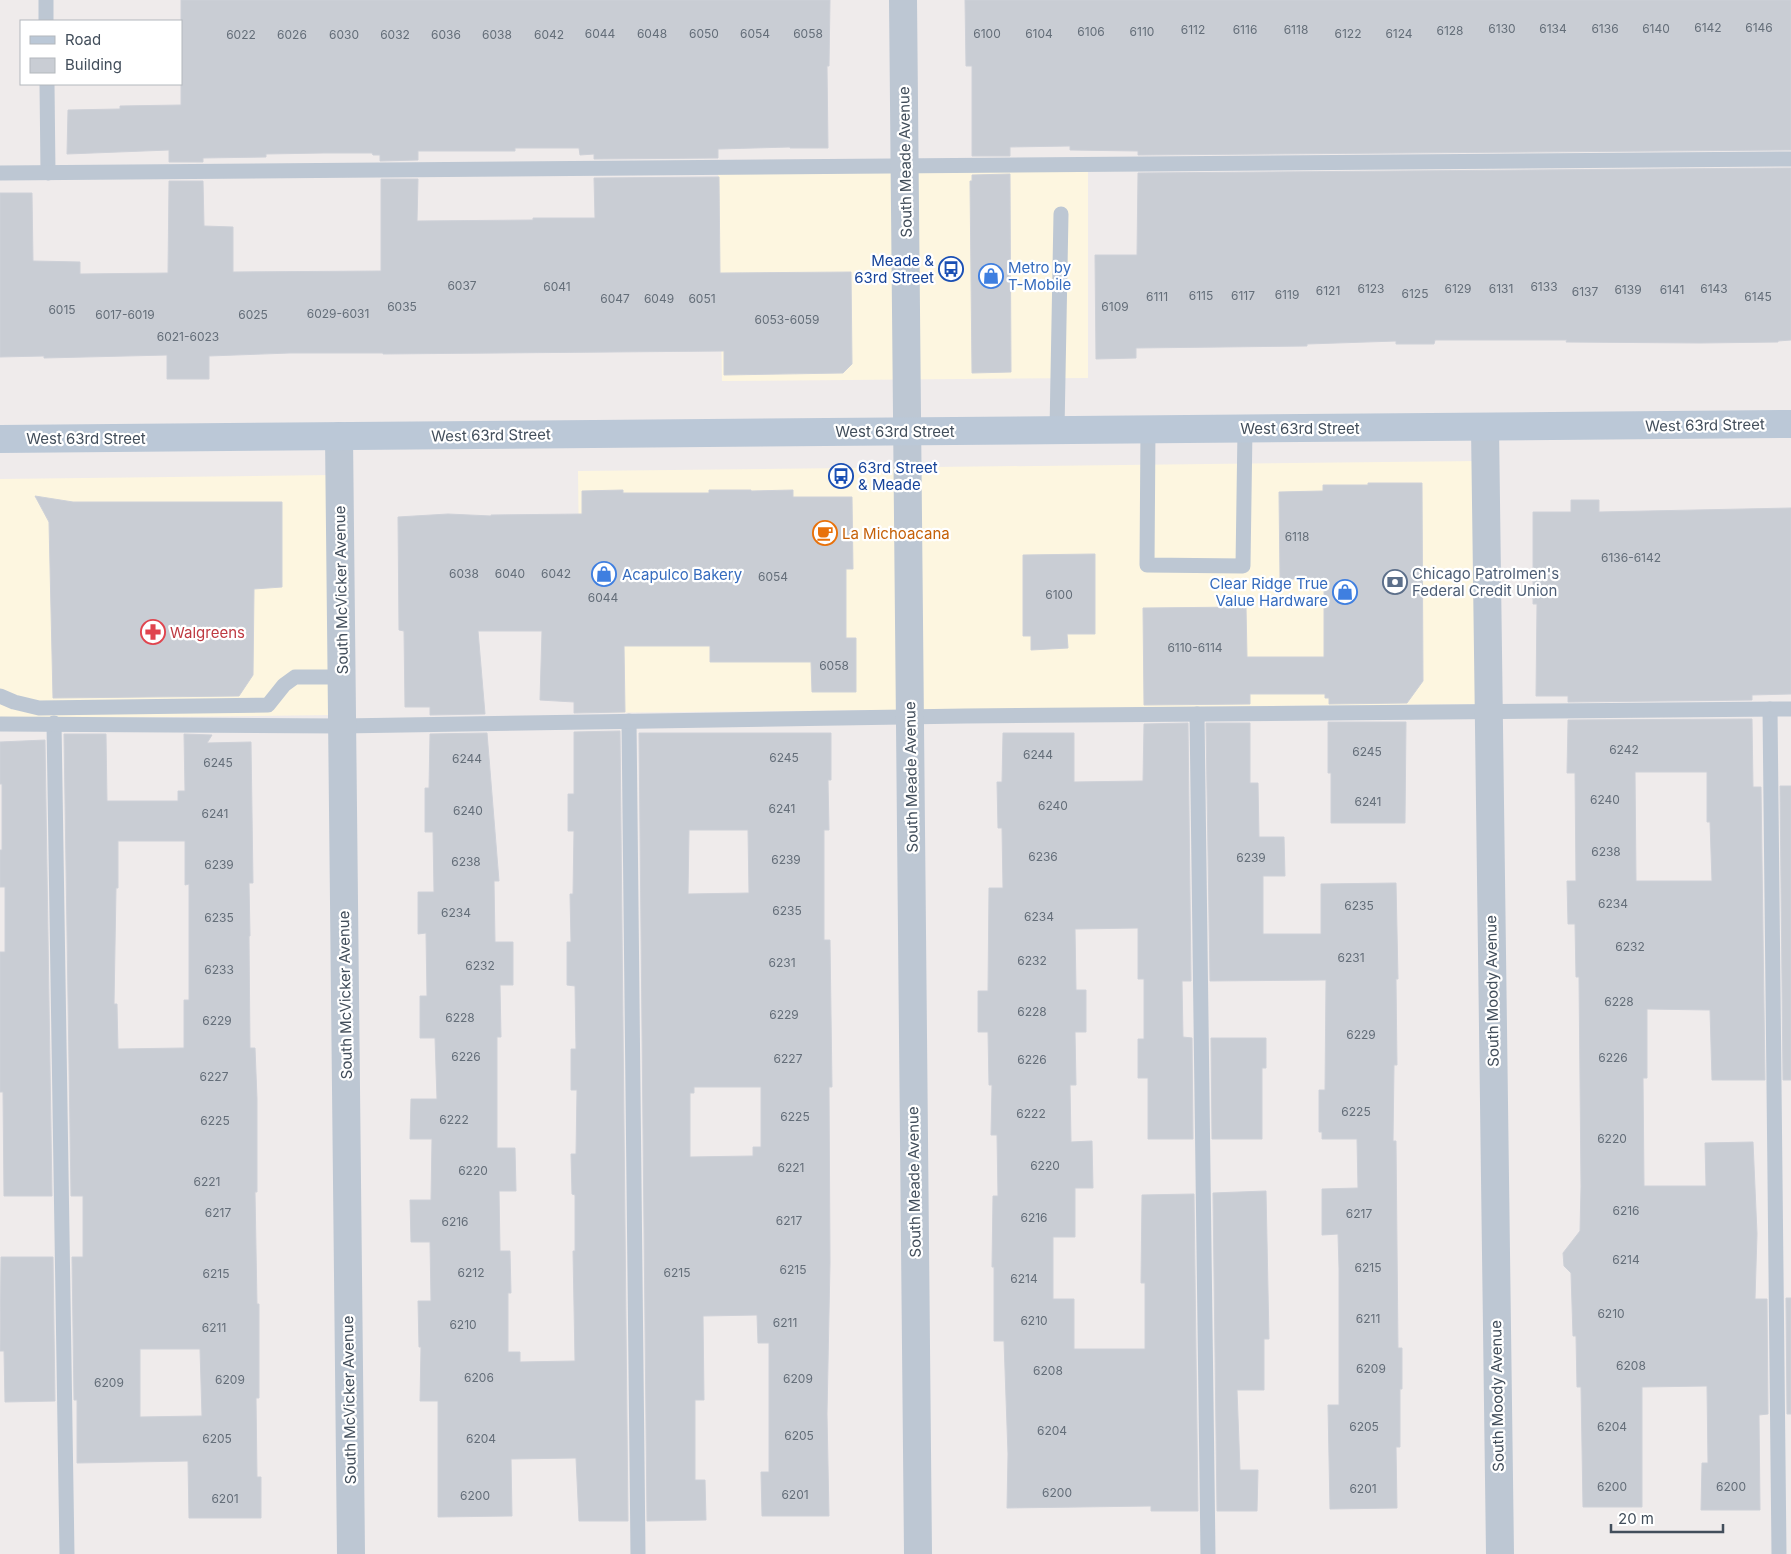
<svg xmlns="http://www.w3.org/2000/svg" width="1791" height="1554" viewBox="0 0 1791 1554" font-family="Inter,sans-serif">
<rect width="100%" height="100%" fill="#efebeb"/>
<!-- commercial -->
<g fill="#fdf6e0">
<path d="M1088,167v211l-366,3 -4,-213z"/>
<path d="M1478,461l2,243 -899,9 -3,-242z"/>
<path d="M331,475l2,240 -333,4v-240z"/>
</g>
<!-- building -->
<g fill="#c9cdd4" stroke="#ced1d8" fill-rule="evenodd">
<path d="M181,0h649l-1,66h-2l1,82h-38v-1l-72,2v9l-124,1v-5l-14,1 -1,-7h-64v3h-97v9l-38,1v-6h-7l-1,-2h-49l-57,1v3l-63,1v4h-34v-12l-102,4 1,-44 52,-1v-3l61,-1z"/>
<path d="M965,0h826v150l-653,5v-4l-68,-1v-4l-60,1v9h-38v-90h-6z"/>
<path d="M1791,168v172l-13,1v1l-78,1 -134,-1 1,-2h-132l-1,4h-38v-3l-89,3v2l-171,2v10l-40,1 -1,-104h42l1,-82z"/>
<path d="M1010,174l1,198 -39,1 -2,-192h2v-6z"/>
<path d="M719,177l1,96 131,-1 1,92 -9,9 -119,2v-24l-341,3v-1h-93l-81,3v23h-42v-24l-123,3v-2l-44,1v-164h32l1,68 47,1v12l88,-1 1,-92h34l1,45 29,1v45l148,-1v-92h37l-1,42 116,-1v-2h62l-1,-40z"/>
<path d="M1368,483h54l1,198 -16,22 -78,1v-6h-4v-4h-75v10l-106,1 -1,-97 103,-1 1,50h77v-78h-44l-1,-87 44,-1v-6h45z"/>
<path d="M623,490v3h86v-3h42v1l42,-1v7h59l1,72h-7v69h10v54h-44l-1,-30h-101v-16h-86l1,66 -51,1v-11l-34,-2 2,-69h-64l7,83 -55,1v-8h-25l-1,-76 -5,-1 -1,-113 50,-3 43,2v-1l91,-1v-23z"/>
<path d="M35,496l38,6h209v85l-28,2 -1,86 -14,21 -186,2 -4,-176z"/>
<path d="M1571,500h28v12l192,-4v186l-39,1v5l-184,2v-6h-32l1,-92h-4v-92h38z"/>
<path d="M1095,554v80h-28l1,14 -37,2v-14h-8v-81z"/>
<path d="M1752,719l1,68h8l4,293h-53l-2,-70 -63,-1v69h-4l1,108h62l-1,-43 48,-1 4,92 -2,65h12l1,115 -9,1 1,95h-59l1,-47h6l-1,-77 -65,1v120h-59l-2,-120h-4l-1,-51h-3l-2,-63 -7,-7 -1,-13 17,-22 1,-44 -2,-210h-3l-1,-53h-7l-1,-43h9l-1,-108h-8l1,-53zM1635,772h72v50h3l2,59h-76z"/>
<path d="M1328,722h78l-1,101h-74v-50h-3z"/>
<path d="M1188,723l3,258h-9l1,56 9,1 1,101h-45v-61h-10v-39h6v-60h-6v-51l-63,1 1,61h10v42h-11l1,53h-6l1,57 21,-1 1,47h-18v49h-22v62h21v50h71v-66h-4l1,-88 52,-1 4,317h-47v-5l-144,2 1,-54 -4,-113h-10v-74h-2l1,-71h5l-1,-61h-6l1,-50h-3l-1,-53h-10v-41h10l1,-103h14l-1,-60h-4l-1,-46h5l1,-49h71v49l69,-1 1,-57z"/>
<path d="M1206,723h44v60h8l1,54h25l1,39h-22v58h58v-50l75,-1 2,96h-2l1,86h-3l-1,76h3l2,207h4v41h-2v58h-4l1,61 -67,1 -2,-104h11v-137l-1,-34 -16,1v-46l36,-1 -1,-49h-35v-7h-3v-42h6l1,-110 -116,1z"/>
<path d="M620,731l8,790h-49l-3,-63 -65,1 1,57 -74,1v-116h-18l1,-54h-2l-1,-46h13l-1,-59h-19l-1,-42h21l1,-61h-22l1,-40h26l-2,-61h-15v-42h7l-1,-63 -8,1v-42h16l-1,-60h-8v-44h4l1,-54 57,-1 12,148h-5l1,61h18v43h-13l1,52h-4v111h18l1,43h-17l1,60h10l1,42h-3v59h12v10l55,-1 -2,-110h2v-56l-3,-1 -1,-40h5l1,-64h-6v-41h5l-1,-63 -8,-1v-43h4l-1,-48h3l1,-63h-6v-37h6v-62z"/>
<path d="M639,733h192v47h-3l1,50h-5v110h6l2,147h-3l1,176 -3,151 2,102h-67l-1,-44h8v-129h-11l-1,-28 -54,1 1,84h-9v80h10l1,40 -59,1zM689,830h59l1,63 -61,1zM694,1087h67v60h-8v9l-63,1v-64h4z"/>
<path d="M64,734h42l1,67h71v-10h7l-1,-57 28,1 -5,8 44,-1 2,141h-4l1,53h-1l1,112h5l2,51v93h-2l2,112h2v94h-3l1,79h4v41h-72l-1,-57 -111,2v-63h-3l-2,-143h11v-61h-12zM118,841h67v44l4,-1v116h-5v48l-66,1 -1,-45h-3l2,-116h2zM140,1349h60l2,67 -62,1z"/>
<path d="M45,740l7,456h-48l-1,-104h-3v-140h5v-65h-5v-37h2v-66h-2v-42z"/>
<path d="M1780,786h11v294h-8z"/>
<path d="M1211,1038h55v30h-4v71h-50z"/>
<path d="M1266,1191l3,148h-5v51h-27l3,80h18l-1,41h-40l-4,-318z"/>
<path d="M1,1257h52l2,144 -50,1 -1,-51h-4z"/>
<path d="M1786,1298h5v116h-4z"/>
</g>
<g fill="none" stroke-linecap="round" stroke-linejoin="round">
<!-- lane -->
<g stroke="#bdc7d3" stroke-width="15">
<path d="M46,0v21"/>
<path d="M47,84l1,89"/>
<path d="M0,173l1791,-14"/>
<path d="M1148,429l-1,136 96,1 2,-137"/>
<path d="M1057,430l4,-216"/>
<path d="M0,696l14,6 25,6 229,-3 16,-20 11,-8h46"/>
<path d="M1770,709l9,845"/>
<path d="M1197,714l11,840"/>
<path d="M629,721l9,833"/>
<path d="M54,723l13,831"/>
<path d="M0,724l342,2 623,-10 826,-7"/>
</g>
<!-- street -->
<g stroke="#bdc7d3" stroke-width="28">
<path d="M903,0l15,1554"/>
<path d="M1485,427l15,1127"/>
<path d="M339,436l12,1118"/>
</g>
<!-- secondary -->
<path stroke="#bbc8d7" stroke-width="28" d="M0,439l1791,-15"/>
</g>
<!-- icons -->
<defs>
<symbol id="bus-ring" viewBox="-11 -11 22 22"><circle r="9.5" fill="#fff" stroke="#1a4fb4" stroke-width="1.5"/><path d="M-5-6H5V4H4V6H2V4H-2V6H-4V4H-5ZM-3.5-4V0h7V-4ZM-3.5 1.2v1.5H-2V1.2ZM2 1.2v1.5H3.5V1.2Z" fill="#1a4fb4"/></symbol>
<symbol id="shop-ring" viewBox="-11 -11 22 22"><circle r="9.5" fill="#fff" stroke="#3f7fe0" stroke-width="1.5"/><path d="M-5-2.5h2.3a2.7 3.5 0 0 1 5.4 0H5L5.5 6h-11ZM-1.5-2.5h3a1.5 2.3 0 0 0-3 0Z" fill="#3f7fe0"/></symbol>
<symbol id="cafe-ring" viewBox="-11 -11 22 22"><circle r="9.5" fill="#fff" stroke="#e8710a" stroke-width="1.5"/><path d="M-5.5-4.5H6V0H3Q3 3.5 0 3.5H-2.5Q-5.5 3.5-5.5 0ZM3-3.2v2h1.7v-2ZM-6 4.5H4V6H-6Z" fill="#e8710a"/></symbol>
<symbol id="bank-ring" viewBox="-11 -11 22 22"><circle r="9.5" fill="#fff" stroke="#5c6f8a" stroke-width="1.5"/><path d="M-6-4H6V4H-6ZM0-2.3a2.3 2.3 0 1 0 0 4.6a2.3 2.3 0 1 0 0-4.6Z" fill="#5c6f8a"/></symbol>
<symbol id="pharmacy-ring" viewBox="-11 -11 22 22"><circle r="9.5" fill="#fff" stroke="#e0444e" stroke-width="1.5"/><path d="M-2-6h4v4h4v4h-4v4h-4v-4h-4v-4h4Z" fill="#e0444e"/></symbol>
</defs>
<g fill-rule="evenodd">
<use href="#bus-ring" x="937" y="255" width="28" height="28"/>
<use href="#shop-ring" x="977" y="262" width="28" height="28"/>
<use href="#bus-ring" x="827" y="462" width="28" height="28"/>
<use href="#cafe-ring" x="811" y="519" width="28" height="28"/>
<use href="#shop-ring" x="590" y="560" width="28" height="28"/>
<use href="#bank-ring" x="1381" y="568" width="28" height="28"/>
<use href="#shop-ring" x="1331" y="578" width="28" height="28"/>
<use href="#pharmacy-ring" x="139" y="618" width="28" height="28"/>
</g>
<g text-anchor="middle" dominant-baseline="central" stroke-width="4.5" stroke-linejoin="round" paint-order="stroke">
<!-- number labels -->
<g font-size="12" fill="#646e79">
<text x="1708" y="27">6142</text>
<text x="1759" y="27">6146</text>
<text x="1502" y="28">6130</text>
<text x="1553" y="28">6134</text>
<text x="1605" y="28">6136</text>
<text x="1656" y="28">6140</text>
<text x="1193" y="29">6112</text>
<text x="1245" y="29">6116</text>
<text x="1296" y="29">6118</text>
<text x="1450" y="30">6128</text>
<text x="1091" y="31">6106</text>
<text x="1142" y="31">6110</text>
<text x="600" y="33">6044</text>
<text x="652" y="33">6048</text>
<text x="704" y="33">6050</text>
<text x="755" y="33">6054</text>
<text x="808" y="33">6058</text>
<text x="987" y="33">6100</text>
<text x="1039" y="33">6104</text>
<text x="1348" y="33">6122</text>
<text x="1399" y="33">6124</text>
<text x="241" y="34">6022</text>
<text x="292" y="34">6026</text>
<text x="344" y="34">6030</text>
<text x="395" y="34">6032</text>
<text x="446" y="34">6036</text>
<text x="497" y="34">6038</text>
<text x="549" y="34">6042</text>
<text x="462" y="285">6037</text>
<text x="557" y="286">6041</text>
<text x="1544" y="286">6133</text>
<text x="1371" y="288">6123</text>
<text x="1458" y="288">6129</text>
<text x="1501" y="288">6131</text>
<text x="1714" y="288">6143</text>
<text x="1628" y="289">6139</text>
<text x="1672" y="289">6141</text>
<text x="1328" y="290">6121</text>
<text x="1585" y="291">6137</text>
<text x="1415" y="293">6125</text>
<text x="1287" y="294">6119</text>
<text x="1201" y="295">6115</text>
<text x="1243" y="295">6117</text>
<text x="1157" y="296">6111</text>
<text x="1758" y="296">6145</text>
<text x="615" y="298">6047</text>
<text x="659" y="298">6049</text>
<text x="702" y="298">6051</text>
<text x="402" y="306">6035</text>
<text x="1115" y="306">6109</text>
<text x="62" y="309">6015</text>
<text x="338" y="313">6029-6031</text>
<text x="125" y="314">6017-6019</text>
<text x="253" y="314">6025</text>
<text x="787" y="319">6053-6059</text>
<text x="188" y="336">6021-6023</text>
<text x="1297" y="536">6118</text>
<text x="1631" y="557">6136-6142</text>
<text x="464" y="573">6038</text>
<text x="510" y="573">6040</text>
<text x="556" y="573">6042</text>
<text x="773" y="576">6054</text>
<text x="1059" y="594">6100</text>
<text x="603" y="597">6044</text>
<text x="1195" y="647">6110-6114</text>
<text x="834" y="665">6058</text>
<text x="1624" y="749">6242</text>
<text x="1367" y="751">6245</text>
<text x="1038" y="754">6244</text>
<text x="784" y="757">6245</text>
<text x="467" y="758">6244</text>
<text x="218" y="762">6245</text>
<text x="1605" y="799">6240</text>
<text x="1368" y="801">6241</text>
<text x="1053" y="805">6240</text>
<text x="782" y="808">6241</text>
<text x="468" y="810">6240</text>
<text x="215" y="813">6241</text>
<text x="1606" y="851">6238</text>
<text x="1043" y="856">6236</text>
<text x="1251" y="857">6239</text>
<text x="786" y="859">6239</text>
<text x="466" y="861">6238</text>
<text x="219" y="864">6239</text>
<text x="1613" y="903">6234</text>
<text x="1359" y="905">6235</text>
<text x="787" y="910">6235</text>
<text x="456" y="912">6234</text>
<text x="1039" y="916">6234</text>
<text x="219" y="917">6235</text>
<text x="1630" y="946">6232</text>
<text x="1351" y="957">6231</text>
<text x="1032" y="960">6232</text>
<text x="782" y="962">6231</text>
<text x="480" y="965">6232</text>
<text x="219" y="969">6233</text>
<text x="1619" y="1001">6228</text>
<text x="1032" y="1011">6228</text>
<text x="784" y="1014">6229</text>
<text x="460" y="1017">6228</text>
<text x="217" y="1020">6229</text>
<text x="1361" y="1034">6229</text>
<text x="466" y="1056">6226</text>
<text x="1613" y="1057">6226</text>
<text x="788" y="1058">6227</text>
<text x="1032" y="1059">6226</text>
<text x="214" y="1076">6227</text>
<text x="1356" y="1111">6225</text>
<text x="1031" y="1113">6222</text>
<text x="795" y="1116">6225</text>
<text x="454" y="1119">6222</text>
<text x="215" y="1120">6225</text>
<text x="1612" y="1138">6220</text>
<text x="1045" y="1165">6220</text>
<text x="791" y="1167">6221</text>
<text x="473" y="1170">6220</text>
<text x="207" y="1181">6221</text>
<text x="1626" y="1210">6216</text>
<text x="218" y="1212">6217</text>
<text x="1359" y="1213">6217</text>
<text x="1034" y="1217">6216</text>
<text x="789" y="1220">6217</text>
<text x="455" y="1221">6216</text>
<text x="1626" y="1259">6214</text>
<text x="1368" y="1267">6215</text>
<text x="793" y="1269">6215</text>
<text x="471" y="1272">6212</text>
<text x="677" y="1272">6215</text>
<text x="216" y="1273">6215</text>
<text x="1024" y="1278">6214</text>
<text x="1611" y="1313">6210</text>
<text x="1368" y="1318">6211</text>
<text x="1034" y="1320">6210</text>
<text x="785" y="1322">6211</text>
<text x="463" y="1324">6210</text>
<text x="214" y="1327">6211</text>
<text x="1631" y="1365">6208</text>
<text x="1371" y="1368">6209</text>
<text x="1048" y="1370">6208</text>
<text x="479" y="1377">6206</text>
<text x="798" y="1378">6209</text>
<text x="230" y="1379">6209</text>
<text x="109" y="1382">6209</text>
<text x="1364" y="1426">6205</text>
<text x="1612" y="1426">6204</text>
<text x="1052" y="1430">6204</text>
<text x="799" y="1435">6205</text>
<text x="217" y="1438">6205</text>
<text x="481" y="1438">6204</text>
<text x="1612" y="1486">6200</text>
<text x="1731" y="1486">6200</text>
<text x="1363" y="1488">6201</text>
<text x="1057" y="1492">6200</text>
<text x="795" y="1494">6201</text>
<text x="475" y="1495">6200</text>
<text x="225" y="1498">6201</text>
</g>
<!-- street labels -->
<g font-size="15" fill="#424e5b" stroke="#fff">
<text transform="translate(905 162) rotate(-91)">South Meade Avenue</text>
<text transform="translate(1705 425) rotate(-1)">West 63rd Street</text>
<text x="1300" y="428">West 63rd Street</text>
<text x="895" y="431">West 63rd Street</text>
<text transform="translate(491 435) rotate(-1)">West 63rd Street</text>
<text x="86" y="438">West 63rd Street</text>
<text transform="translate(341 590) rotate(-91)">South McVicker Avenue</text>
<text transform="translate(911 777) rotate(-91)">South Meade Avenue</text>
<text transform="translate(1492 991) rotate(-91)">South Moody Avenue</text>
<text transform="translate(345 995) rotate(-91)">South McVicker Avenue</text>
<text transform="translate(914 1182) rotate(-91)">South Meade Avenue</text>
<text transform="translate(1497 1396) rotate(-91)">South Moody Avenue</text>
<text transform="translate(349 1400) rotate(-91)">South McVicker Avenue</text>
</g>
<!-- transit labels -->
<g font-size="15" fill="#164399" stroke="#fff" text-anchor="end">
<text x="934" y="260">Meade &amp;<tspan x="934" dy="17">63rd Street</tspan></text>
<text x="858" y="467" text-anchor="start">63rd Street<tspan x="858" dy="17">&amp; Meade</tspan></text>
</g>
<!-- shop labels -->
<g font-size="15" fill="#366cbe" stroke="#fff" text-anchor="start">
<text x="1008" y="267">Metro by<tspan x="1008" dy="17">T-Mobile</tspan></text>
<text x="622" y="574">Acapulco Bakery</text>
<text x="1328" y="583" text-anchor="end">Clear Ridge True<tspan x="1328" dy="17">Value Hardware</tspan></text>
</g>
<!-- food labels -->
<g font-size="15" fill="#c56008" stroke="#fff" text-anchor="start">
<text x="842" y="533">La Michoacana</text>
</g>
<!-- service labels -->
<g font-size="15" fill="#4e5e75" stroke="#fff" text-anchor="start">
<text x="1412" y="573">Chicago Patrolmen's<tspan x="1412" dy="17">Federal Credit Union</tspan></text>
</g>
<!-- health labels -->
<g font-size="15" fill="#be3a42" stroke="#fff" text-anchor="start">
<text x="170" y="632">Walgreens</text>
</g>
</g>
<!-- legend -->
<rect x="20" y="20" width="162" height="65" fill="#ffffff" stroke="#b3b8bd"/>
<rect x="30" y="36" width="25" height="8" fill="#bbc8d7" stroke="#b3b8bd"/>
<text x="65" y="45" font-size="15" fill="#424e5b">Road</text>
<rect x="30" y="58" width="25" height="15" fill="#c9cdd4" stroke="#b3b8bd"/>
<text x="65" y="70" font-size="15" fill="#424e5b">Building</text>
<!-- scale -->
<path d="M1611 1524v8h112v-8" fill="none" stroke="#424e5b" stroke-width="2.5"/>
<text x="1618" y="1524" font-size="15" fill="#424e5b" stroke="#ffffff" stroke-width="4" paint-order="stroke">20 m</text>
</svg>
